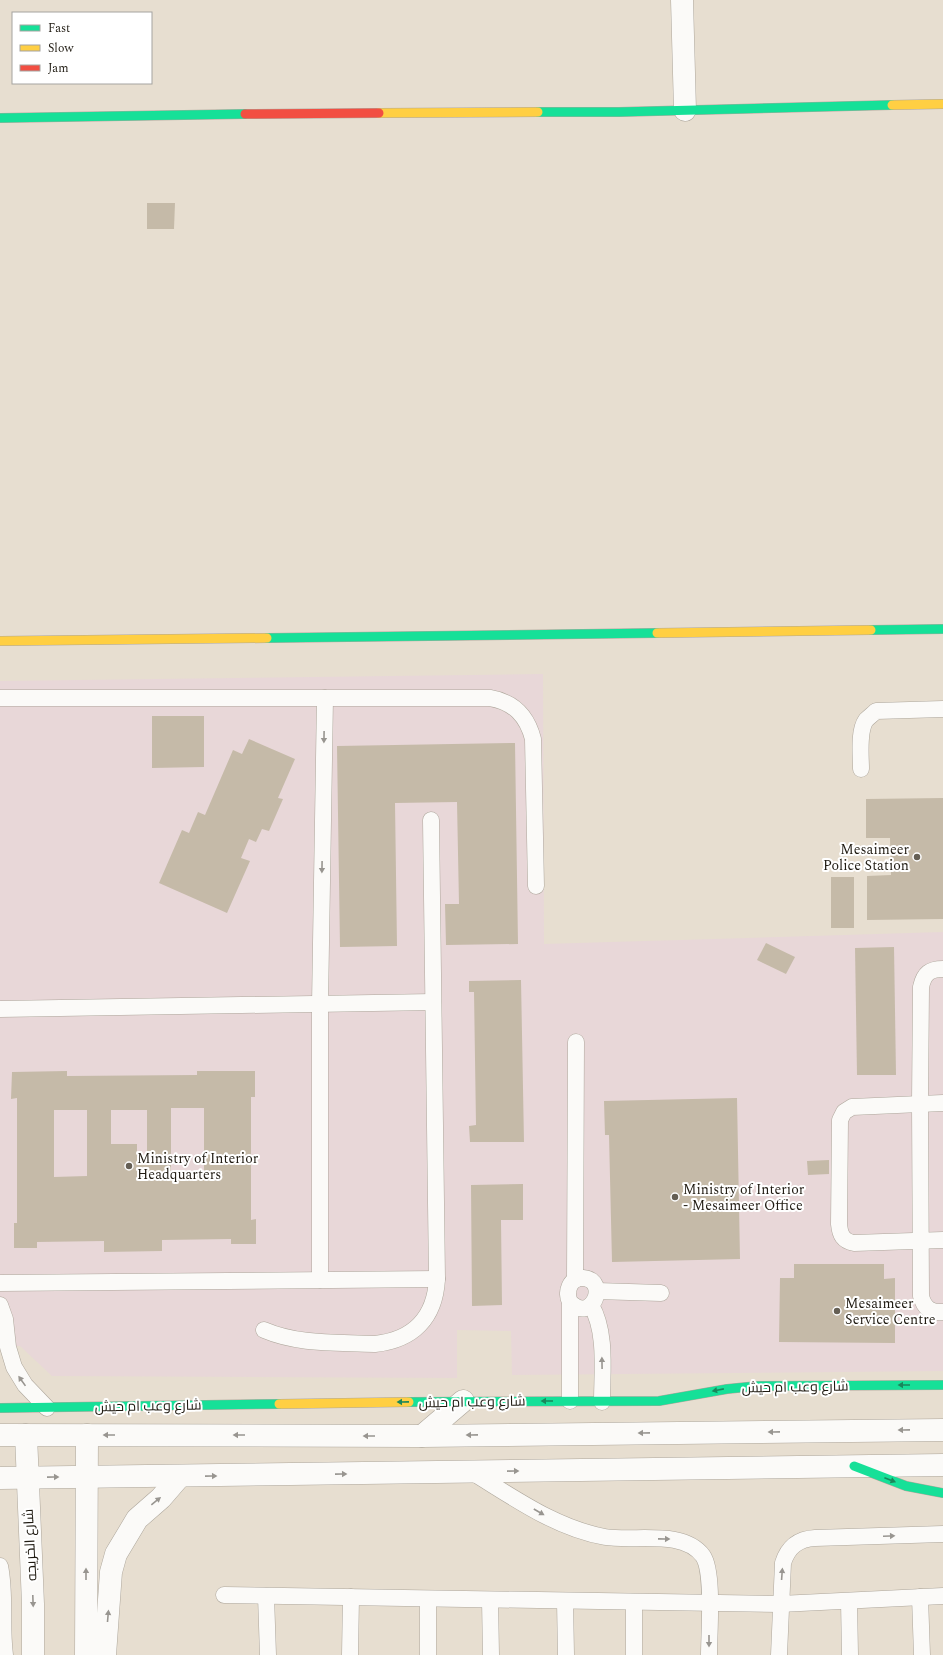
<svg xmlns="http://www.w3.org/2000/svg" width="943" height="1655" viewBox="0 0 943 1655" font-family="Spectral,Cairo,serif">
<rect width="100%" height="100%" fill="#e7ded0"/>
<!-- commercial -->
<path fill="#e8d7d8" d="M543,674l1,270 399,-12v439l-431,4 -1,-44 -54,-1v48l-405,-2 -32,-30 -20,1v-666z"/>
<!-- building -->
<g fill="#c5baa8" fill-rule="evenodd">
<path d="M147,203h28l-1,26h-27z"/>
<path d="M152,716h52v51l-52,1z"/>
<path d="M249,739l46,20 -17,39 5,1 -14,32 -7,-2 -6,13 -7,-3 -8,19 9,3 -23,52 -68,-30 23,-53 7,3 9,-21 7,3 28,-65 9,4z"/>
<path d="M515,743l3,201 -72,1 -1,-41h14l-2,-102 -62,1 2,143 -57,1 -3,-201z"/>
<path d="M943,798v121l-76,1v-44l24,-1 -1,-37h-24v-39z"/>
<rect x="831" y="877" width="23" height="51"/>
<path d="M766,943l29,14 -9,17 -29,-14z"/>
<path d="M894,947l2,128h-39l-2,-127z"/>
<path d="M521,980l3,162h-54l-1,-16 7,-1 -2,-133h-5v-11z"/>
<path d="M67,1071v5l130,-1v-4h58v26h-4v123l5,-1v25h-25v-5l-69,1v11l-58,1v-11l-67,1v6h-23v-25h3v-125l-6,1 1,-27zM171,1108h33v66h-33zM54,1110h33v66l-33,1zM111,1110h36v48l-10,1v-15h-26z"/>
<path d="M737,1098l3,161 -128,3 -3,-127h-4l-1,-34z"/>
<path d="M829,1160v14l-21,1 -1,-14z"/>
<path d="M523,1184v36h-22l1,85 -30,1 -1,-121z"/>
<path d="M794,1264h90v15l11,-1v65l-116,-1 1,-64h14z"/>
</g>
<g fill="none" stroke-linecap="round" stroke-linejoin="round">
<defs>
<g id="lane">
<path d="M0,698h490c24,4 37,18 43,41l3,147"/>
<path d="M861,769c0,-13 -3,-38 5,-49 3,-3 7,-6 10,-9l67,-2"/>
<path d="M943,969c-13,0 -19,4 -22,18l-1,116 1,193c3,12 10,17 22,16"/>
<path d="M0,1009l433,-7"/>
<path d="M943,1103l-91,4 -8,5 -4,8 -1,104c1,11 4,17 15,19l89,-3"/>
<path d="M320,1280v-276l5,-306"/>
<path d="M575,1280l1,-238"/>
<path d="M0,1283l437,-4"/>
<path d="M597,1291l64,2"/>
<path d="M0,1305l5,14 3,28 6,20 11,18 22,23"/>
<path d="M591,1305c16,27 11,67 11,97"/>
<path d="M264,1330c35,15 73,12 111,14 38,-4 60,-26 62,-65l-6,-459"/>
<path d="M570,1401v-99c-5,-10 0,-25 13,-24 27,2 9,47 -13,24"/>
<path d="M470,1471c43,26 85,57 135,66 30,5 78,-8 98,19 11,16 6,77 6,99"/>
<path d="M0,1566c6,29 1,60 5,89"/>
<path d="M224,1595l556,9 163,-8"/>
<path d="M266,1596l2,59"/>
<path d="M920,1597l2,58"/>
<path d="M428,1599v56"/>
<path d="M490,1600l1,55"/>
<path d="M565,1601l1,54"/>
<path d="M849,1601l1,54"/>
<path d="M634,1602v53"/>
<path d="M350,1655l1,-58"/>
<path d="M779,1655l4,-92c5,-16 15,-24 32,-25l128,-4"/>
</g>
<g id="street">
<path d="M682,0l3,110"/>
<path d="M0,1435l422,1 521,-6"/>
<path d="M26,1435l7,169v51"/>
<path d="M422,1436l41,-35"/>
<path d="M0,1478l943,-13"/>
<path d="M86,1655l1,-220"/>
<path d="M105,1655l6,-83 5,-18 21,-35 24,-21 19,-22"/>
</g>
<g id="fast">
<path d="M538,112h81l273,-7"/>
<path d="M0,118l245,-4"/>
<path d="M871,630l72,-1"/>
<path d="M267,638l390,-5"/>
<path d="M409,1402l250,-1 68,-12 30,-3 186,-1"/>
<path d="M0,1408l279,-4"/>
<path d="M854,1466l52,20 37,7"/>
</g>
<g id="slow">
<path d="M892,105l51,-1"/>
<path d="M379,113l159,-1"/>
<path d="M657,633l214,-3"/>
<path d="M0,641l267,-3"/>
<path d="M279,1404l130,-2"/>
</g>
<path id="jam" d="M245,114l134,-1"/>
</defs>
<!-- lane casing -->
<use href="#lane" stroke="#ada69b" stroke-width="17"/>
<!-- street casing -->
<use href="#street" stroke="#ada69b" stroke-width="23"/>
<!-- fast casing -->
<use href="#fast" stroke="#ada69b" stroke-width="10"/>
<!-- slow casing -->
<use href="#slow" stroke="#ada69b" stroke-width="10"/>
<!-- jam casing -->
<use href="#jam" stroke="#ada69b" stroke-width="10"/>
<!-- lane -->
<use href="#lane" stroke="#fbfaf8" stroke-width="16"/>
<!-- street -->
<use href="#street" stroke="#fbfaf8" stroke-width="22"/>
<!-- fast -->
<use href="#fast" stroke="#16e098" stroke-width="9"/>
<!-- slow -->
<use href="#slow" stroke="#ffcf43" stroke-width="9"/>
<!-- jam -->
<use href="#jam" stroke="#f24e42" stroke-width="9"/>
</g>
<!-- one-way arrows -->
<defs><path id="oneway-solid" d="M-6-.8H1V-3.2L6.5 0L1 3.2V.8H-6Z"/></defs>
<g fill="#989590">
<use href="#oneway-solid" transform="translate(324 737) rotate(91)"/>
<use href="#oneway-solid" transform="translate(322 867) rotate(91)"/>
<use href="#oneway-solid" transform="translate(602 1363) rotate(-91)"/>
<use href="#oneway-solid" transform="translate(22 1381) rotate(-125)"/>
<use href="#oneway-solid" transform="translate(904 1430) rotate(179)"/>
<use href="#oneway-solid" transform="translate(774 1432) rotate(179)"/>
<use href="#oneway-solid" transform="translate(644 1433) rotate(179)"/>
<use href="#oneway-solid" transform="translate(109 1435) rotate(-180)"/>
<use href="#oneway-solid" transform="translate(239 1435) rotate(-180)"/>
<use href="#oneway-solid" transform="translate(472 1435) rotate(179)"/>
<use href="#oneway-solid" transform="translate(369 1436) rotate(-180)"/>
<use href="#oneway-solid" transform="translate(513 1471) rotate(-1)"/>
<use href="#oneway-solid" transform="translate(341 1474) rotate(-1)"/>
<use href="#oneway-solid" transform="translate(211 1476) rotate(-1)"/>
<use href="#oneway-solid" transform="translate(53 1477) rotate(-1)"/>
<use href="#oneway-solid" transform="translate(156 1501) rotate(-39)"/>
<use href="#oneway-solid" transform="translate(539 1512) rotate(30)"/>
<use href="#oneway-solid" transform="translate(889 1536) rotate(-2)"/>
<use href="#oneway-solid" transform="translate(664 1539) rotate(1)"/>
<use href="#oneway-solid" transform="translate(86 1574) rotate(-90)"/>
<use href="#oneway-solid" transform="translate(782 1574) rotate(-86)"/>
<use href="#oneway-solid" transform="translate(33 1601) rotate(88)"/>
<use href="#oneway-solid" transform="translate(108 1616) rotate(-85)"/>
<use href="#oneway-solid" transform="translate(709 1641) rotate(90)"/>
</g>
<g fill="#1a875b">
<use href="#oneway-solid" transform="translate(904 1385) rotate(-180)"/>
<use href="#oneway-solid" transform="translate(718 1390) rotate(169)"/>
<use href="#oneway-solid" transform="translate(547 1401) rotate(180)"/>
<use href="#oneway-solid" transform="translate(403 1402) rotate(179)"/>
<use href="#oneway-solid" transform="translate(890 1480) rotate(21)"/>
</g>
<!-- markers -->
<g fill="#655f54" stroke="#fff" stroke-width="1.5">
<circle cx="917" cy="857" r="4"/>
<circle cx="129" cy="1166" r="4"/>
<circle cx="675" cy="1197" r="4"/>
<circle cx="837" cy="1311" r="4"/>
</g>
<g text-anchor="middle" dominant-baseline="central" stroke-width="4" stroke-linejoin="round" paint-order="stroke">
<!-- poi labels -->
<g font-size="14" fill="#1f1a11" stroke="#fff" text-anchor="start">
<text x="909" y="849" text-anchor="end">Mesaimeer<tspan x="909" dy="16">Police Station</tspan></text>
<text x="137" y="1158">Ministry of Interior<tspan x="137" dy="16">Headquarters</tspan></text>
<text x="683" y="1189">Ministry of Interior<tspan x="683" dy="16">- Mesaimeer Office</tspan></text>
<text x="845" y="1303">Mesaimeer<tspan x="845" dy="16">Service Centre</tspan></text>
</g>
<!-- street labels -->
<g font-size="14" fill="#1f1a11" stroke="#fff">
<text transform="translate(795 1387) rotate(-1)">شارع وعب ام حيش</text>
<text transform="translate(472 1402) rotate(-1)">شارع وعب ام حيش</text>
<text transform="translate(148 1406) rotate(-1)">شارع وعب ام حيش</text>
<text transform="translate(30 1545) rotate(-93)">شارع الخريجه</text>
</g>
</g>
<!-- legend -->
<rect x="12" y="12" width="140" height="72" fill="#ffffff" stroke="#a5a3a0"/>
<rect x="20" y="25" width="20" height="6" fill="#16e098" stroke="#a5a3a0"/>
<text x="48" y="32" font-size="12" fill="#1f1a11">Fast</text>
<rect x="20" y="45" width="20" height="6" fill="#ffcf43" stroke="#a5a3a0"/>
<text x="48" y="52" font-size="12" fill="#1f1a11">Slow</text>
<rect x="20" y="65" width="20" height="6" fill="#f24e42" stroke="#a5a3a0"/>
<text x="48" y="72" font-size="12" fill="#1f1a11">Jam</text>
</svg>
